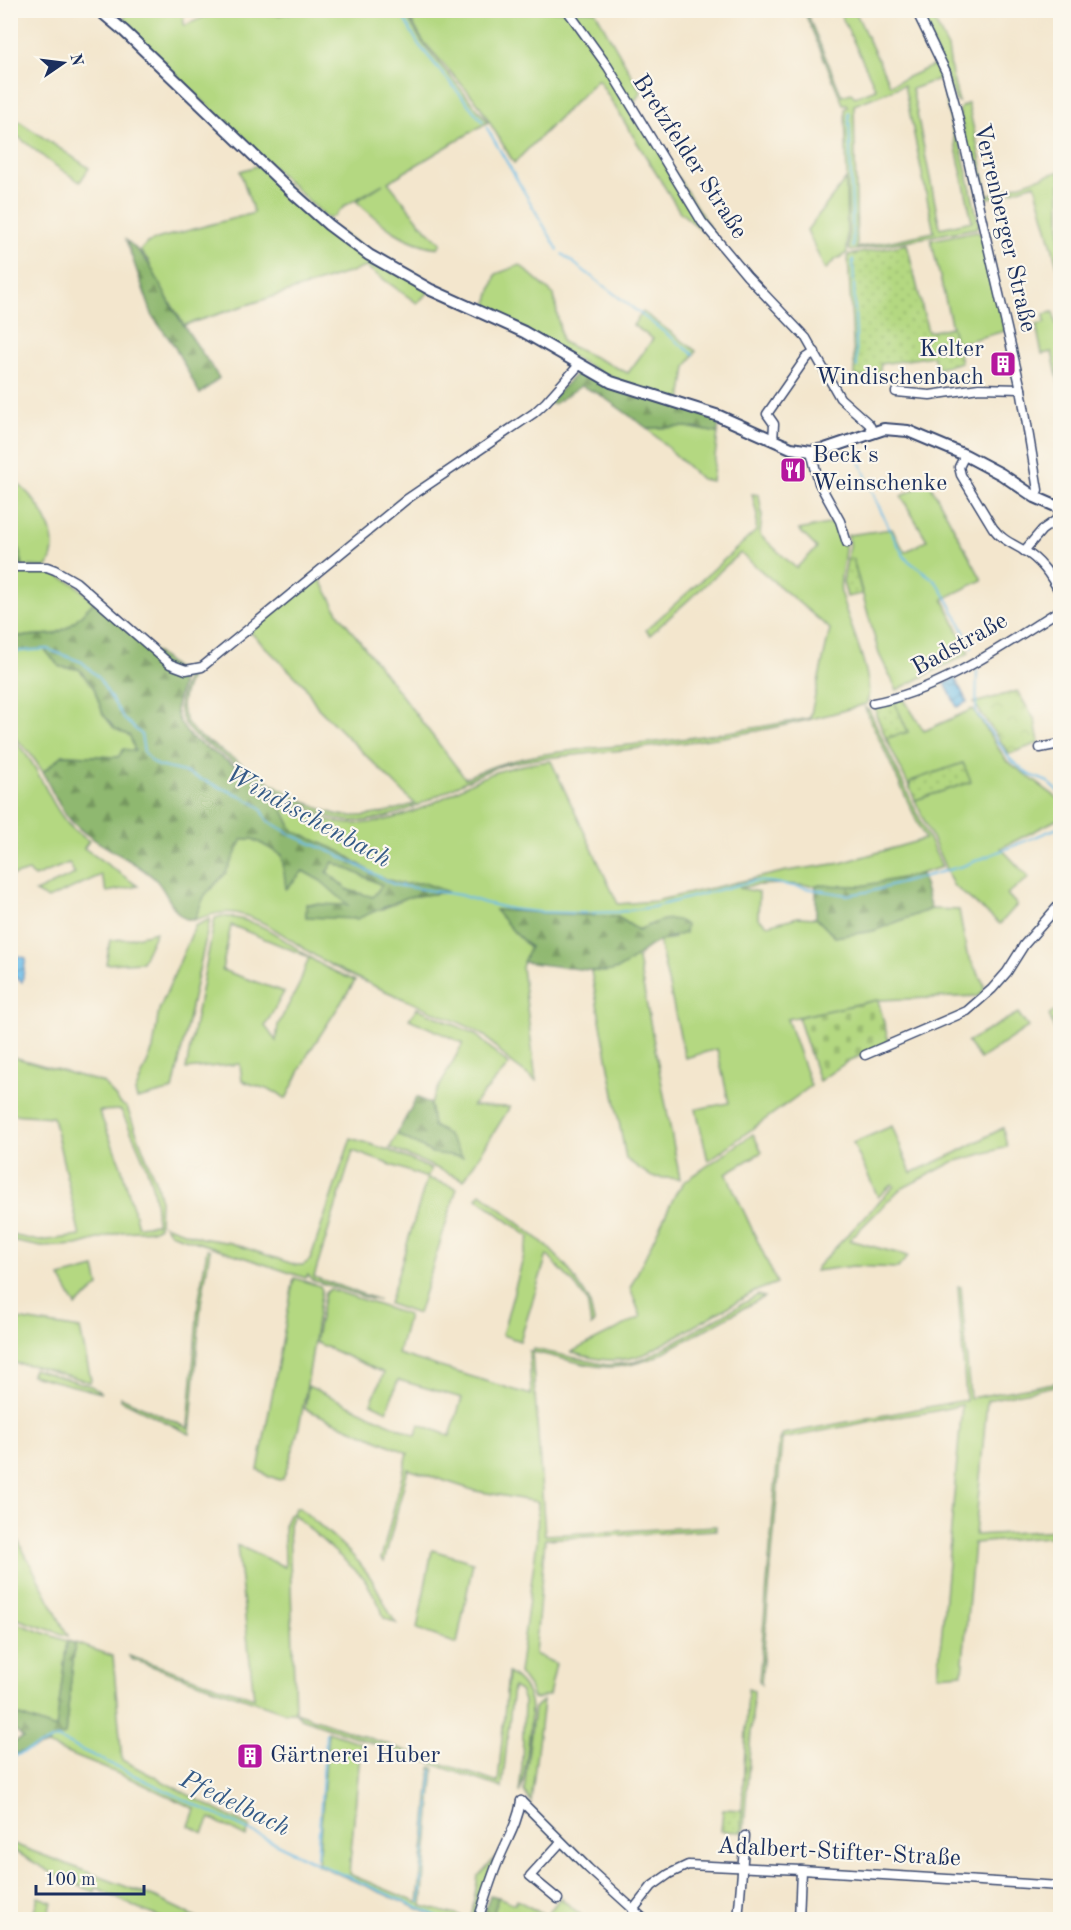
<svg xmlns="http://www.w3.org/2000/svg" width="1071" height="1930" viewBox="0 0 1071 1930" font-family="'Old Standard TT',serif">
<defs>
<pattern id="forest-firs" width="22" height="20" patternUnits="userSpaceOnUse" patternTransform="scale(1.5)"><rect width="22" height="20" fill="#8fb86f"/><path d="M5 1l3.5 6h-7zM16 11l3.5 6h-7z" fill="#74965e"/></pattern>
<pattern id="cemetery-stones" width="16" height="16" patternUnits="userSpaceOnUse" patternTransform="scale(1.5)"><rect width="16" height="16" fill="#b4d881"/><path d="M2 7V4a2 2 0 0 1 4 0v3zM10 15v-3a2 2 0 0 1 4 0v3z" fill="#9aba72"/></pattern>
<pattern id="park-crowns" width="20" height="18" patternUnits="userSpaceOnUse" patternTransform="scale(1.5)"><rect width="20" height="18" fill="#b4d881"/><path d="M2 6a3 3 0 1 1 6 0M12 15a3 3 0 1 1 6 0" fill="none" stroke="#9aba72"/></pattern>
<pattern id="garden-dots" width="8" height="8" patternUnits="userSpaceOnUse" patternTransform="scale(1.5)"><rect width="8" height="8" fill="#b4d881"/><path d="M2 2h.1M6 6h.1" fill="none" stroke="#9aba72" stroke-width="1.8" stroke-linecap="round"/></pattern>
<pattern id="water-waves" width="16" height="10" patternUnits="userSpaceOnUse" patternTransform="scale(1.5)"><rect width="16" height="10" fill="#6dbde8"/><path d="M0 5q4-4 8 0t8 0" fill="none" stroke="#599abf"/></pattern>
</defs>
<rect width="100%" height="100%" fill="#fbf7ec"/>
<filter id="ink" filterUnits="userSpaceOnUse"><feTurbulence type="fractalNoise" baseFrequency=".0167" numOctaves="2"/><feDisplacementMap in="SourceGraphic" scale="12" xChannelSelector="R" yChannelSelector="G"/><feConvolveMatrix kernelMatrix="1 2 1 2 8 2 1 2 1" color-interpolation-filters="sRGB"/></filter>
<filter id="wash" filterUnits="userSpaceOnUse"><feTurbulence type="fractalNoise" baseFrequency=".008" numOctaves="4" result="noise"/><feDisplacementMap in="SourceGraphic" scale="24" xChannelSelector="R" yChannelSelector="G"/><feGaussianBlur stdDeviation="1.35" result="paint"/><feColorMatrix in="noise" values="0 0 0 0 0 0 0 0 0 0 0 0 0 0 0 0 0 1.4 0 .05"/><feComposite in="paint" operator="in"/></filter>
<g filter="url(#wash)">
<rect width="100%" height="100%" fill="#f3e6cd"/>
<!-- grass -->
<g fill="#b4d881" stroke="#688470" stroke-width="1.5" fill-rule="evenodd">
<path d="M299,10l105,1 18,31 66,80 -100,60 34,43 19,18 -3,5c-35,-5 -57,-24 -82,-47l27,-17 -37,21 -13,12 -6,1 -118,-111 -58,-57 -27,-19 1,-20h58l1,15c13,-6 30,-14 45,-15 26,-3 42,8 70,-1z"/>
<path d="M406,11h189l46,81 -9,13 89,141 -41,-34 -82,-133 -84,84 -36,-60 -55,-62z"/>
<path d="M804,11h2l36,85 9,-3 4,4 21,-8 -37,-78h16l35,74 47,-21 -27,-53h3l31,63 35,151 -3,3 -125,23 -2,-2 -4,-140 3,-2 -1,-3h-4zM941,78l31,143 -32,7 -28,-139zM904,85l30,147 -77,16 -3,-143z"/>
<path d="M919,11h10l19,37 4,27 7,27 -3,-1z"/>
<path d="M968,103l20,92 72,-24v105l-25,-92 -52,16 -5,-6 -19,-83 2,-4z"/>
<path d="M11,119l9,3 69,46 -9,14 -30,-20 -39,-31z"/>
<path d="M263,164l66,61 102,65 -14,13 -51,-36 -182,58 -21,-34 -15,-31 -8,-9 7,-8 13,-5 94,-25 -14,-42z"/>
<path d="M846,179l1,74 -12,7 -10,10 -18,-40z"/>
<path d="M976,231l5,3 24,97 -49,13 -25,-104z"/>
<path d="M520,265l34,30 8,47 66,31 25,-34 -20,-14 10,-13 53,39 -10,16 -5,34 -70,-23 -126,-68 11,-36z"/>
<path d="M1053,312l5,18h2v60l-8,-38 -10,2 -6,-29 9,-2 -1,-9z"/>
<path d="M687,427l31,6 -6,48 -11,-2 -54,-51z"/>
<path d="M11,478c24,17 55,59 36,89l-24,-1 -5,-21 -7,-20z"/>
<path d="M929,482l53,98 -39,19 26,54 -72,37 -18,-36 -26,-95 -6,-1 2,-11 -1,-12 44,-6 13,23 22,-12 -26,-44z"/>
<path d="M752,494l7,1 3,20 -2,20 36,33 21,-20 -18,-18 38,-8c3,6 7,14 8,21 1,17 -7,33 -4,51 5,24 37,89 25,110 -68,21 -138,34 -209,42 -31,4 -63,7 -94,10 -21,2 -43,4 -63,10 -48,17 -98,59 -152,55 -39,-3 -118,-62 -154,-85 -22,-24 -15,-37 -5,-64l3,-1c-10,27 -18,40 4,63 35,22 113,80 151,82 23,2 46,-6 68,-12l-97,-96 -14,-23 -55,-54 69,-56 21,39 126,164c56,-28 122,-28 183,-35 54,-6 108,-15 162,-25l20,-89 -90,-76 -90,82 -4,-5 110,-99 1,-16z"/>
<path d="M11,569h33l31,15 19,18 -24,24 -15,8 -44,3z"/>
<path d="M44,649l16,18 19,2 15,19 9,26 11,14 16,8 5,15 -17,6 -55,-2 -20,17 -14,-20 -18,-18v-82z"/>
<path d="M903,698l21,33 49,-22 33,51 54,40v18l-59,30 28,30 -22,16 10,11 -17,19 -47,-39 -38,-85 55,-18 -7,-19 -52,18 -2,5 -23,-48 22,-6 -14,-31z"/>
<path d="M865,708l4,2 73,157c-25,8 -55,17 -82,19 -39,3 -82,-7 -121,2l20,4 -1,26 10,7 30,-8 18,1 19,19 38,-6 58,-22 28,1 8,44 17,30v6l-5,6 -101,4 -91,19 24,67 -103,75 -12,-52 33,-6 -12,-54 -32,9 -26,-117 15,-3 -20,-15 -16,7 -20,-13 -122,-7 18,22 16,16 -8,19 14,114 -26,-19 -25,-26 -14,-8c-48,-22 -98,-40 -144,-65 -30,-16 -54,-41 -88,-49 -15,-4 -31,1 -45,6l11,-26 20,-20 18,-35h10l29,16 5,33 16,-17 18,10 28,24 -42,-1 -1,12 74,-6 28,-13 38,-5 -22,-9 -22,2 -25,-9 -38,-25 -46,-20 -19,-40c19,11 37,23 58,30 27,8 64,-2 90,-13 23,-9 43,-24 66,-33 21,-8 41,-12 63,-14l67,143 37,-3 132,-30 54,-8 84,-24z"/>
<path d="M11,739c26,20 33,54 53,80 6,9 15,15 25,22l-5,7 54,38 -31,6 -6,-17 -53,24 -13,-7 40,-18 -6,-11 -35,14 -5,-6 -18,5z"/>
<path d="M333,862l49,23 -9,12 -25,-7 -21,-18z"/>
<path d="M222,916c47,4 66,30 103,51 10,5 20,9 30,14l-47,73 -22,45 -8,-6 -36,-12 -2,-17 -54,5 29,-151zM231,925l78,32 -10,28 -21,40 -2,16 -11,-15 19,-34 -62,-22z"/>
<path d="M210,919l-37,171 -36,9 -2,-7 18,-43 6,-39 36,-84z"/>
<path d="M156,932l-14,30 -36,2 4,-24 18,-1z"/>
<path d="M637,954l43,225 -28,-2 -26,-18 -35,-188c24,2 29,0 46,-17z"/>
<path d="M417,1008l58,26 34,31 -37,41 38,1 -46,73 -74,-32 7,-14 35,19 15,-19 -14,-8 -3,-22 33,-61 -54,-24z"/>
<path d="M1060,1008v31l-1,1 -10,-25z"/>
<path d="M1018,1013l10,14 -48,32 -13,-17z"/>
<path d="M10,1056l94,27 16,20 7,5 30,77 3,12 -1,30 -5,3 -32,2 -45,13 -35,2 -31,-6v-6l28,6 41,-5 -27,-119 -42,-3zM121,1110c16,36 38,74 35,114l-18,2 -17,-60 -22,-55z"/>
<path d="M892,1126l19,47 45,-20 47,-25 4,19 -54,15 -54,28 -50,50 59,16 -10,12 -45,-2 -38,5 3,-5 76,-80 -2,-2 -14,13 -25,-54z"/>
<path d="M753,1134l9,18 -36,21 51,110 -21,8 -109,62c-27,11 -49,8 -76,-1l70,-35 -11,-29 46,-95 8,-11z"/>
<path d="M351,1138l37,12 43,19 -4,9 30,10 -39,126 -29,-10 38,-126 -74,-27 -39,126 65,23 -8,-1 -59,-19 -4,-5 -2,3 -136,-45 -6,-8 37,13 30,5 65,22h7l7,-5z"/>
<path d="M481,1193l66,53 20,21 22,33 5,22 -3,4 -4,-25 -12,-16 -28,-30 -27,86 -18,-6 27,-98 -52,-39z"/>
<path d="M207,1249l3,1 -9,54 -11,130 -69,-34v-3l67,31 10,-122z"/>
<path d="M95,1268l4,18 -23,20 -16,-29z"/>
<path d="M294,1278l26,8 2,4c-11,62 -16,130 -39,189l-4,1 -7,-3h-3l-11,-7z"/>
<path d="M958,1286l3,1 9,111 90,-16v3l-73,15 -12,135 85,-5v6l-86,7 -12,130 -24,2 24,-270 -31,7 -44,6 -105,21 -21,245 -2,-4 20,-238 4,-8 183,-34z"/>
<path d="M330,1289l78,26 -10,39 133,41 -2,-44 3,1 2,-3 73,16 28,-3 13,-5 110,-62 6,2 -111,61c-52,19 -71,3 -121,-6l13,183 171,-9v4l-171,9 -10,115 21,10 -7,31 -12,4 -4,-1 -4,-11 -10,-14 18,-132 1,-39 -62,-11 -68,-22 -24,93 -3,-3 27,-106 -103,-44 3,-23 108,50 3,-12 31,12 12,-38 -64,-18 -11,31 -16,-8 13,-30 -69,-31 10,-49z"/>
<path d="M10,1318l70,11 11,51 -1,2 -59,-17 -20,-2z"/>
<path d="M33,1369l58,17 10,7 -70,-18z"/>
<path d="M295,1508h5c23,21 50,41 68,66 11,15 17,34 28,49l-12,-5 -4,-12 -16,-28 -71,-64 -4,11 6,187 203,71 10,-110c10,6 19,15 22,28 3,13 -5,81 -11,92l3,-28 2,-64 -4,-10 -7,-4 -11,101 -201,-70 -6,-6h-11l-153,-53 -2,-3 125,42 -17,-153 48,22 -1,-41 5,-12 4,-1z"/>
<path d="M11,1527l57,109 -57,-19z"/>
<path d="M432,1550l41,12 -16,82 -40,-15z"/>
<path d="M11,1621l56,20 -11,88 -45,-16z"/>
<path d="M75,1643l38,13 9,104 128,67 -4,10 -36,-19 -7,15 -14,-7 6,-17 -61,-29 -87,-35 7,-8 11,-2z"/>
<path d="M748,1689l6,2 -10,138 -3,3z"/>
<path d="M543,1701l-12,101 -7,-11 10,-83z"/>
<path d="M328,1732l33,11 -12,131 69,29 13,-136 3,1 -12,138 49,13 7,-43 19,-20 -9,20 -12,43h-35l-123,-54z"/>
<path d="M11,1843l145,55 44,21h-36l-28,-11 -40,-21 -1,5 -34,-14 -50,-29z"/>
<path d="M38,1897l14,5 -5,17h-15z"/>
<path d="M498,1897l17,7 2,-4 29,16 14,-18 26,21 -94,1z"/>
</g>
<!-- forest -->
<g fill="url(#forest-firs)" stroke="#557466" stroke-width="1.5" fill-rule="evenodd">
<path d="M247,11h52l-21,4z"/>
<path d="M126,240c27,21 30,40 47,68 14,24 31,47 46,70l-19,16 -27,-50 -20,-27z"/>
<path d="M585,372l134,48 -1,13 -31,-6 -40,1 -48,-34 -18,-8 -27,18 -6,-1 29,-30z"/>
<path d="M10,525l8,20 5,21 -12,1z"/>
<path d="M94,602l88,71c0,32 -18,32 9,65l83,53 19,40 46,20 38,25 25,8 22,-1 24,9 -40,5 -51,22 -51,-2v-13l42,1 -27,-24 -18,-10 -17,18 -4,-34 -29,-16h-10l-18,35 -20,21 -11,25c-20,2 -26,-29 -39,-41 -26,-24 -64,-34 -87,-62 -11,-13 -18,-30 -25,-45l20,-17 55,2 6,-8 11,2 -5,-15 -16,-8 -11,-14 -9,-26 -15,-19 -19,-2 -16,-18 -33,3v-15l44,-3 15,-8zM333,862l49,23 -9,12 -25,-7 -21,-18z"/>
<path d="M921,874l10,35 -58,22 -38,6 -19,-19v-33l45,1z"/>
<path d="M495,910l123,7 20,13c15,-6 34,-18 48,-5l-1,8c-9,3 -19,5 -28,9 -21,10 -29,29 -54,30l-80,-10 7,-15 -16,-15z"/>
<path d="M417,1097l13,7 3,22 14,8 16,23 -31,-4 -35,-19z"/>
<path d="M67,1641l8,2 -10,92 -11,3 -7,7 -36,10v-12l12,-5 -12,-11v-14l45,16z"/>
<path d="M490,1895l8,2 -6,22 -10,1z"/>
</g>
<!-- cemetery -->
<path fill="url(#cemetery-stones)" stroke="#688470" stroke-width="1.5" d="M878,1000l11,42 -42,20 -28,19 -21,-64z"/>
<!-- park -->
<path fill="url(#park-crowns)" stroke="#688470" stroke-width="1.5" d="M1017,691l18,29 4,23 -30,11 -35,-51z"/>
<!-- garden -->
<g fill="url(#garden-dots)" stroke="#688470" stroke-width="1.5">
<path d="M907,244l21,88 24,-5 9,35 -24,7 -4,-13 -52,8 -3,15 -23,-3 -7,-121z"/>
<path d="M847,558l6,1 9,35 -15,3 -4,-15z"/>
<path d="M894,701l14,31 -22,6 -10,-23 -1,-8 2,-3z"/>
<path d="M963,763l8,19 -56,18 -6,-14 2,-5z"/>
<path d="M723,1809l19,1 -1,22 -20,-1z"/>
</g>
<!-- water -->
<g fill="url(#water-waves)" stroke="#4476a3" stroke-width="1.5">
<path d="M955,678l12,24 -10,5 -12,-24z"/>
<path d="M10,954l16,4 -4,24 -11,-8z"/>
</g>
<g fill="none" stroke-linecap="round" stroke-linejoin="round">
<!-- stream -->
<g stroke="#6dbde8" stroke-width="2">
<path d="M399,10l20,35 64,77"/>
<path d="M285,13l14,-3"/>
<path d="M849,113l4,134"/>
<path d="M487,128l71,122"/>
<path d="M562,254l131,100"/>
<path d="M853,259l4,108"/>
<path d="M856,450c13,36 29,73 48,106 4,7 24,17 32,26 15,20 25,44 36,66"/>
<path d="M10,652l37,-3 35,13 16,15 26,42 17,15 3,18 7,9 8,5 25,6 59,25 17,10 8,14 26,15 42,18 59,31 65,10 25,8 26,6 28,3 43,1 36,-1 35,-5 100,-26 16,1 78,13 25,-4 91,-25 97,-39"/>
<path d="M977,670l-1,42 34,47 18,15 20,8 12,11"/>
<path d="M10,1758l47,-20 257,124 132,58"/>
<path d="M317,1858l9,-125"/>
<path d="M420,1902l12,-132"/>
</g>
</g>
</g>
<g filter="url(#ink)">
<g fill="none" stroke-linecap="round" stroke-linejoin="round">
<defs>
<g id="minor">
<path d="M567,10l41,57 94,155 45,54 59,62 34,60 29,26 4,8"/>
<path d="M916,10l30,62 10,36 65,281 17,101 -3,7"/>
<path d="M896,392l34,3 49,-7 42,1"/>
<path d="M773,441l1,-17 -7,-10 39,-56 9,-6"/>
<path d="M811,451l8,32 21,38 7,22"/>
<path d="M965,455l-6,12 2,8 32,53c8,11 18,15 30,22 18,10 28,26 37,43"/>
<path d="M1024,551l18,-21 17,-12"/>
<path d="M10,567h37l8,3 21,12 94,82 16,6 16,-3 205,-168 127,-86 12,-11 33,-37"/>
<path d="M873,703c69,-13 129,-57 187,-93"/>
<path d="M1040,748l20,-4"/>
<path d="M865,1055l102,-44 25,-22 15,-17 17,-27 36,-41"/>
<path d="M521,1801l67,67 57,52"/>
<path d="M558,1899l-28,-23 31,-34"/>
<path d="M633,1910l19,-24 17,-12 19,-9 113,5 259,16"/>
<path d="M478,1920c7,-21 13,-43 22,-63 8,-19 18,-35 21,-56"/>
<path d="M738,1920l7,-84"/>
<path d="M799,1920l2,-50"/>
</g>
<path id="major" d="M99,10l25,21 169,162 36,32 40,30 62,35 93,42 87,50 108,34 72,32 20,3 14,-2 59,-20 24,2 57,24 36,19 34,23 25,11"/>
</defs>
<!-- minor casing -->
<use href="#minor" stroke="#3b4a6f" stroke-width="11"/>
<!-- major casing -->
<use href="#major" stroke="#3b4a6f" stroke-width="14"/>
<!-- minor -->
<use href="#minor" stroke="#fff" stroke-width="8"/>
<!-- major -->
<use href="#major" stroke="#fff" stroke-width="10"/>
</g>
</g>
<!-- icons -->
<defs>
<symbol id="building-square" viewBox="-11 -11 22 22"><rect x="-9" y="-9" width="18" height="18" rx="4" fill="#b5179e" stroke="#fbf7ec"/><path d="M-4-6H4V6H1V3H-1V6H-4ZM-2.5-4.3h1.7v1.8h-1.7ZM.8-4.3h1.7v1.8H.8ZM-2.5-1h1.7V.8h-1.7ZM.8-1h1.7V.8H.8Z" fill="#fff"/></symbol>
<symbol id="restaurant-square" viewBox="-11 -11 22 22"><rect x="-9" y="-9" width="18" height="18" rx="4" fill="#b5179e" stroke="#fbf7ec"/><path d="M-5-6h1v4h1v-4h1v4h1v-4h1v5L-1.5 .5V6h-2V.5L-5-1ZM5-6V6H3V1.5H1.5Q1.5-4 5-6Z" fill="#fff"/></symbol>
</defs>
<g fill-rule="evenodd">
<use href="#building-square" x="988" y="349" width="30" height="30"/>
<use href="#restaurant-square" x="778" y="455" width="30" height="30"/>
<use href="#building-square" x="235" y="1741" width="30" height="30"/>
</g>
<g text-anchor="middle" dominant-baseline="central" stroke-width="4.5" stroke-linejoin="round" paint-order="stroke">
<!-- street labels -->
<g font-size="24" fill="#1b2f5e" stroke="#fbf7ec">
<text transform="translate(689 157) rotate(57)">Bretzfelder Straße</text>
<text transform="translate(1004 228) rotate(77)">Verrenberger Straße</text>
<text transform="translate(960 645) rotate(-29)">Badstraße</text>
<text transform="translate(839 1853) rotate(3)">Adalbert-Stifter-Straße</text>
</g>
<!-- poi labels -->
<g font-size="24" fill="#1b2f5e" stroke="#fbf7ec" text-anchor="start">
<text x="984" y="350" text-anchor="end">Kelter<tspan x="984" dy="28">Windischenbach</tspan></text>
<text x="812" y="456">Beck's<tspan x="812" dy="28">Weinschenke</tspan></text>
<text x="270" y="1756">Gärtnerei Huber</text>
</g>
<!-- water labels -->
<g font-size="26" font-style="italic" fill="#345a87" stroke="#fbf7ec">
<text transform="translate(308 817) rotate(29)">Windischenbach</text>
<text transform="translate(235 1804) rotate(26)">Pfedelbach</text>
</g>
</g>
<!-- margin -->
<rect width="1071" height="1930" fill="none" stroke="#fbf7ec" stroke-width="36"/>
<!-- north arrow -->
<g transform="translate(63 63) rotate(76)" stroke="#fbf7ec" stroke-width="4.5" paint-order="stroke">
<path d="M0-4.5L10 22L0 15L-10 22Z" fill="#1b2f5e"/>
<text y="-9" font-size="16" font-weight="bold" text-anchor="middle" fill="#1b2f5e">N</text>
</g>
<!-- scale -->
<path d="M36 1885v9h108v-9" fill="none" stroke="#1b2f5e" stroke-width="3"/>
<text x="45" y="1885" font-size="18" fill="#1b2f5e" stroke="#fbf7ec" stroke-width="4.5" paint-order="stroke">100 m</text>
</svg>
